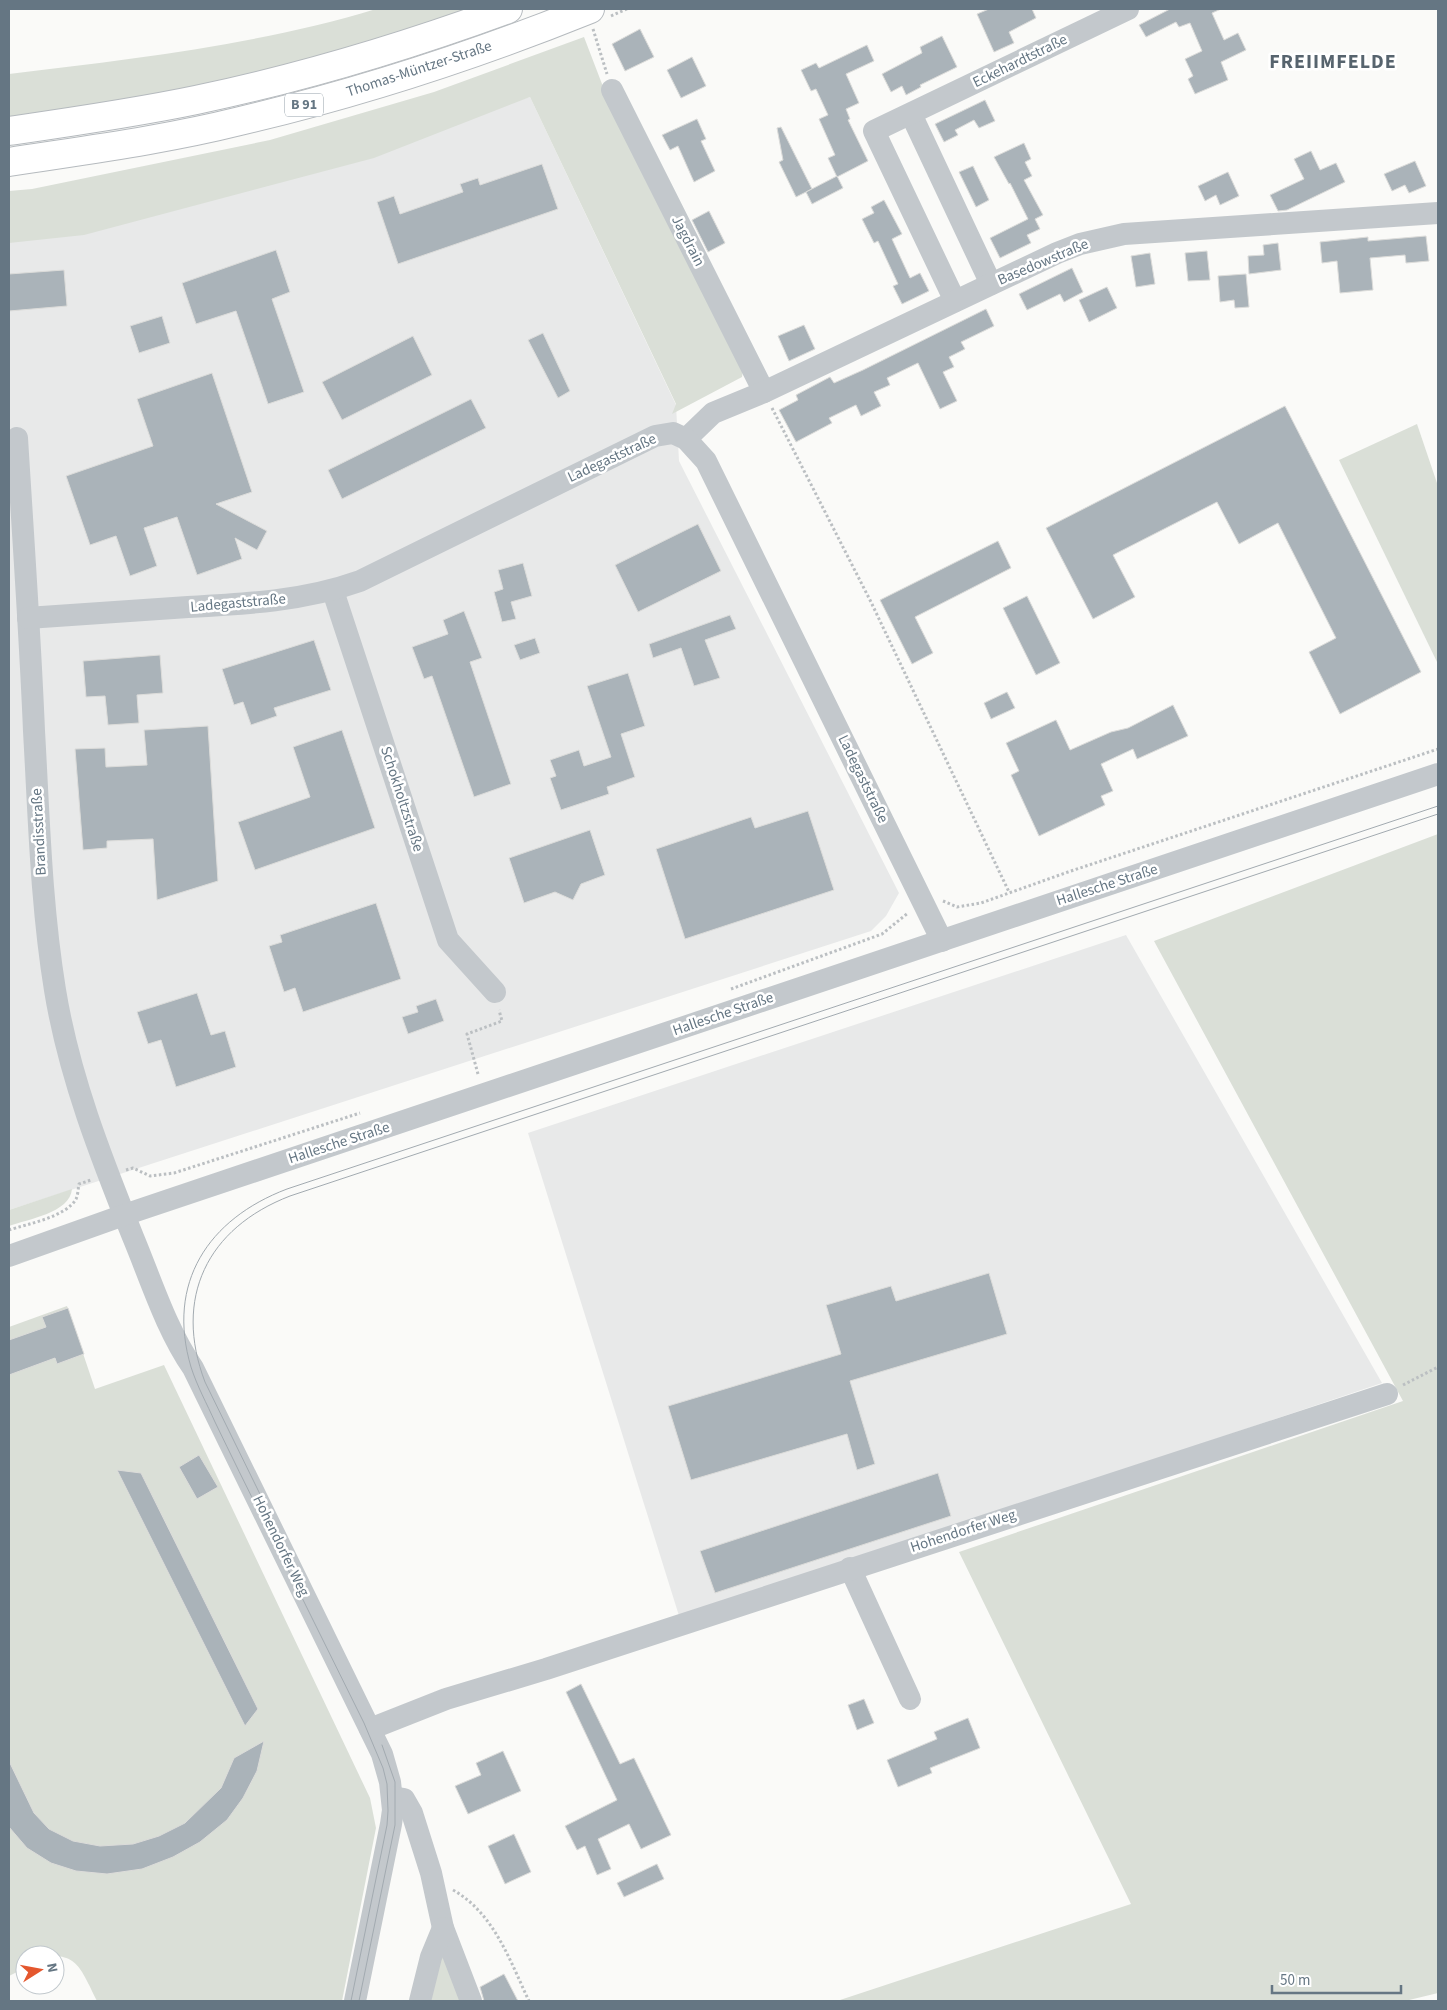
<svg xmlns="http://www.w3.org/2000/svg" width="1447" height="2010" viewBox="0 0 1447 2010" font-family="'Source Sans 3',sans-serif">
<rect width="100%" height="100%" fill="#fafaf8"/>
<!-- built -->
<g fill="#e8e9e9">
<path d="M530,97l146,308 3,56 220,432 -13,23 -15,15 -862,279v-968z"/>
<path d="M1126,935l256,448 -702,236 -152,-486z"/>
</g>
<!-- green -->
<g fill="#dadfd7">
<path d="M376,9h99l-101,33 -137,37 -228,43v-48c122,-15 249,-29 367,-65z"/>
<path d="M584,37l23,60 136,273 -1,7 -70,37 4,-10 -146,-307 -156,61 -290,77 -75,8v-52l23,-2 238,-49 164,-48z"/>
<path d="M1417,424l21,62v178l-99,-204z"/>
<path d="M1438,834v1159l-33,8h-568l294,-97 -172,-352 444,-151 -249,-460z"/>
<path d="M72,1189c-2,24 -44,30 -63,37v-16z"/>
<path d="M67,1306l28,83 69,-24 206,433 6,30 -34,173h-245c-22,-46 -21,-46 -72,-46v13l-16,8v-649z"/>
<path d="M444,1950l16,51h-32z"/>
</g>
<!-- building -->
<g fill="#aab3b9" stroke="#dcdcda">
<path d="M989,9h43l4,9 -27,14 5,11 -20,9 -17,-38z"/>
<path d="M1170,9h51l-9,4 12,27 14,-7 8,17 -25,12 7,18 -33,14 -7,-15 5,-3 -8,-17 17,-8 -12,-28 -11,4 -3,-5 -30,15 -7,-12z"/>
<path d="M640,29l14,28 -29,14 -13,-27z"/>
<path d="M942,36l15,31 -37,18 1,2 -15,8 -4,-9 -11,6 -9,-18 40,-21 -2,-6z"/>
<path d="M867,45l7,16 -28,13 13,29 -13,6 4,10 -2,1 20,41 -31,16 -9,-19 7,-3 -16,-36 9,-4 -12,-26 -5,2 -10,-21 15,-7 3,5z"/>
<path d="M692,57l14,29 -25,12 -14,-28z"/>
<path d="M985,100l10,21 -16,7 -5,-8 -19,10 3,5 -14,7 -9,-18z"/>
<path d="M697,119l9,20 -5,2 14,30 -21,11 -16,-36 -8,4 -8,-15z"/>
<path d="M781,127l31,62 -16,8 -17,-35 4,-2 -6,-32z"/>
<path d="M1024,143l7,16 -6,3 7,14 -8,4 19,35 -8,4 5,10 -13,6 4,8 -31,15 -10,-20 38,-19 -18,-36 -1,1 -15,-27z"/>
<path d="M1311,151l9,19 16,-7 9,19 -58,28 -9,1 -8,-16 34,-16 -10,-20z"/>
<path d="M1415,161l11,25 -17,7 -4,-8 -13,6 -8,-17z"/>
<path d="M542,164l16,45 -160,55 -21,-62 17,-6 6,18 63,-22 -3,-8 18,-6 2,7z"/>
<path d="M973,166l16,34 -13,7 -17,-35z"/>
<path d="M1228,172l11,24 -19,9 -4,-10 -11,6 -7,-15z"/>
<path d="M837,176l6,12 -31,16 -6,-12z"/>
<path d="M884,200l18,34 -10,5 18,39 10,-5 9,18 -27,13 -9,-18 5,-2 -20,-43 -4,2 -12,-24 12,-6 -3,-6z"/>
<path d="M709,211l16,32 -17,9 -16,-32z"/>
<path d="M1426,236l3,25 -23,2 -1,-8 -35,3 3,32 -33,3 -3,-32 -15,2 -2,-21 48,-5v4z"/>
<path d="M1278,243l3,27 -32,4 -1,-18 16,-1 -1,-10z"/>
<path d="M276,250l14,42 -18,7 32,93 -36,12 -32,-93 -40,13 -14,-41z"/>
<path d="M1207,251l3,29 -22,1 -3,-28z"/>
<path d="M1150,253l5,31 -19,3 -5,-31z"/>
<path d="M1072,268l11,24 -19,10 -4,-8 -33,16 -8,-16z"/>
<path d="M64,270l3,36 -58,5v-37z"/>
<path d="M1246,274l3,33 -14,1 -1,-8 -14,2 -2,-26z"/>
<path d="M1107,287l10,21 -28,14 -10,-22z"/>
<path d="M986,309l8,17 -33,16 4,7 -16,8 5,10 -11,5 14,29 -17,8 -22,-46 -31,15 3,7 -16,7 7,14 -20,10 -5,-11 -27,13 3,5 -36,19 -17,-32 19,-10 -2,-5 34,-18 4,6 29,-13z"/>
<path d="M162,316l8,27 -31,10 -9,-27z"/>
<path d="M804,325l11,24 -26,12 -11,-25z"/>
<path d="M543,333l27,58 -12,7 -30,-58z"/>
<path d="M413,336l19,39 -90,45 -20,-38z"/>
<path d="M212,373l40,119 -36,12 51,27 -10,19 -22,-12 7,21 -45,16 -20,-58 -33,11 13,38 -27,10 -14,-40 -26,9 -24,-69 87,-30 -16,-47z"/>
<path d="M471,399l15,29 -144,71 -14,-29z"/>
<path d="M1285,406l136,266 -81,42 -31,-62 27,-14 -58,-115 -39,21 -22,-42 -104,53 22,42 -42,22 -47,-91z"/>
<path d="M698,524l23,47 -83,41 -23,-47z"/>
<path d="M998,541l13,27 -96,49 18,36 -21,11 -32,-64z"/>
<path d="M523,563l9,33 -21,6 5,17 -14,3 -8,-30 9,-3 -5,-19z"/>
<path d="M1027,596l33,67 -24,12 -33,-67z"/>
<path d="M464,611l18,47 -12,4 41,122 -37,13 -42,-121 -8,3 -12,-32 36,-13 -5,-14z"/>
<path d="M730,615l6,14 -31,11 15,38 -26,8 -13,-38 -28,10 -4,-14z"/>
<path d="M535,638l5,15 -20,7 -6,-15z"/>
<path d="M314,640l17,50 -57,18 3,8 -26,9 -8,-23 -9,3 -12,-36z"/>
<path d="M160,655l3,38 -26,2 2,28 -31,2 -3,-29 -19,1 -3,-36z"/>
<path d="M628,673l17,53 -24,8 14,43 -28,10 2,7 -48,16 -11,-32 6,-2 -6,-16 29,-10 5,16 27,-9 -24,-71z"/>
<path d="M1007,692l8,16 -24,11 -7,-16z"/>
<path d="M1173,705l15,31 -51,23 -4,-10 -32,15 12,27 -12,5 4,9 -66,31 -28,-61 8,-4 -13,-28 50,-23 14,30 41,-18 17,-4z"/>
<path d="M208,726l10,155 -61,19 -4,-61 -46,2v7l-24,2 -8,-101 30,-1 1,19 41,-2 -3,-35z"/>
<path d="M342,730l33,98 -120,42 -17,-48 72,-25 -17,-50z"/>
<path d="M808,811l26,79 -149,49 -29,-90 95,-32 4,11z"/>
<path d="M590,830l15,45 -24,9 -8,16 -18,-8 -31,11 -15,-45z"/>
<path d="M376,903l25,76 -98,33 -8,-24 -11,4 -15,-46 13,-4 -2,-7z"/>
<path d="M197,993l14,42 14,-4 11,36 -60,20 -15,-47 -13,4 -11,-32z"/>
<path d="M436,999l8,22 -36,13 -6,-17 16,-5 -2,-6z"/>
<path d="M989,1273l18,61 -157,47 25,83 -18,6 -10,-36 -156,46 -23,-74 173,-52 -15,-49 65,-19 5,15z"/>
<path d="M68,1308l16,46 -27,10 -2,-6 -46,17v-35l37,-13 -4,-10z"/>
<path d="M199,1455l19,32 -21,12 -18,-32z"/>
<path d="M117,1470l24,3 117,236 -13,17z"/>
<path d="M938,1473l13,43 -236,77 -15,-42z"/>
<path d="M581,1684l39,80 14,-6 37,77 -30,14 -12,-25 -31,15 13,30 -14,6 -12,-29 -8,4 -12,-24 52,-26 -51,-108z"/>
<path d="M864,1699l10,24 -17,7 -9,-25z"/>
<path d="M968,1718l12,30 -50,20 2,5 -34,14 -11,-27 50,-21 -3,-7z"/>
<path d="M264,1741l-7,30 -14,27 -16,22 -27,22 -27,15 -31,12 -35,5 -31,-3 -25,-8 -24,-15 -18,-21v-66l25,52 15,16 24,12 27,5 33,-2 26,-8 26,-13 36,-35 13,-30z"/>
<path d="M503,1751l18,40 -53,23 -13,-28 26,-11 -5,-12z"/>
<path d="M514,1834l17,38 -26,12 -17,-38z"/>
<path d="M657,1864l7,15 -40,18 -7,-14z"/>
<path d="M504,1974l14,27h-34l-4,-14z"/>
</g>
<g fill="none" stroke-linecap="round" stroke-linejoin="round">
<defs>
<g id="major">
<path d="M9,131c62,-9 125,-18 187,-31 105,-22 211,-54 312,-91"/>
<path d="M9,162c77,-12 155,-22 231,-41 119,-28 236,-66 350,-112"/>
</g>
</defs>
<!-- major casing -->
<use href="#major" stroke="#b5babe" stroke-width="30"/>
<!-- path -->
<g stroke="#bbbfc2" stroke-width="3" stroke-dasharray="2.5 2.5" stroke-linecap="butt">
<path d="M611,16l16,-7"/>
<path d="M593,29l14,45"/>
<path d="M772,408l99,194 138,290"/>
<path d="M943,901l14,6 24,-4 87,-31 370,-123"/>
<path d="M731,989l151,-55 26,-21"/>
<path d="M478,1074l-11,-40 35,-13 -3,-11"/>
<path d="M126,1170l7,-2 17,8 24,-3 186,-60"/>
<path d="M9,1230c18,-6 57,-13 67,-31 2,-4 2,-10 3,-15l12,-4"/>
<path d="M1403,1385l35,-18"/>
<path d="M453,1890c41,23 57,71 76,111"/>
</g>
<!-- minor -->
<g stroke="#c3c8cc" stroke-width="22">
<path d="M612,90l152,302"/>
<path d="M911,114l80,170"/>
<path d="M955,301l-81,-170 254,-122"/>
<path d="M17,438c6,98 13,195 17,293 5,87 7,173 21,259 14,86 46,167 78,247 18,43 33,92 60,131l189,386 8,28 3,28 -2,14 -36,177"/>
<path d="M686,439l27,-26 51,-21 293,-139 23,-9 44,-10 314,-21"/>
<path d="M333,591l115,349 47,52"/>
<path d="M28,618c53,-4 106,-7 160,-11 58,-3 116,-6 172,-26l295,-145 18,-3 13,6 20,22 236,480"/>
<path d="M9,1256l115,-41 1314,-441"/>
<path d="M850,1568l60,131"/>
<path d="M370,1729l76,-30 100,-30 841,-275"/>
<path d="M392,1797l12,2 8,14 19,60 12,55 28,73"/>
<path d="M420,2001l11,-44 12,-29"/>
</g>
<!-- major -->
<use href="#major" stroke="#fff" stroke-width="28"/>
<!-- tram -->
<g stroke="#a2aab0" stroke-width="1">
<path d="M307,1590l-102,-208c-32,-84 2,-154 85,-186l1148,-382"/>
<path d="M351,2001l36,-176 1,-14 -1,-27 -4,-16 -19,-45c-33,-67 -67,-135 -100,-202 -17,-33 -33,-66 -49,-99 -8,-18 -18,-36 -24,-55 -25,-84 17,-148 96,-178l1151,-383"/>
<path d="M359,2001l36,-176v-43l-13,-37"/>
</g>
</g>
<g text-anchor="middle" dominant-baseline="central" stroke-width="5" stroke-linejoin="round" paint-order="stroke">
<!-- shield labels -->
<rect fill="#fff" stroke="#939fa8" stroke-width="1" x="285" y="93.5" width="38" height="23" rx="4"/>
<g font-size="14" font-weight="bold" fill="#657683">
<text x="304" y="105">B 91</text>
</g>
<!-- street labels -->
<g font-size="15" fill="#657683" stroke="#fff">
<text transform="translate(1020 61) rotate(-26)">Eckehardtstraße</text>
<text transform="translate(419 69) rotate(-18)">Thomas-Müntzer-Straße</text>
<text transform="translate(688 241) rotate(63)">Jagdrain</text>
<text transform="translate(1043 262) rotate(-23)">Basedowstraße</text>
<text transform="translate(612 458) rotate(-25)">Ladegaststraße</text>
<text transform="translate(238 603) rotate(-5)">Ladegaststraße</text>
<text transform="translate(863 779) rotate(64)">Ladegaststraße</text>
<text transform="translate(402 799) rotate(72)">Schokholtzstraße</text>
<text transform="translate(39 832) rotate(-93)">Brandisstraße</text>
<text transform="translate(1107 885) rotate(-18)">Hallesche Straße</text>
<text transform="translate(723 1014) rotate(-19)">Hallesche Straße</text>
<text transform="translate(339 1143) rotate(-18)">Hallesche Straße</text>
<text transform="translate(963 1531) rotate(-18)">Hohendorfer Weg</text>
<text transform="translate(281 1546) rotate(64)">Hohendorfer Weg</text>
</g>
<!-- district labels -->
<g font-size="20" font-weight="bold" letter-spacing="1" fill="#57646e" stroke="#fff">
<text x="1333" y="62">FREIIMFELDE</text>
</g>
</g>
<!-- border -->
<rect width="1447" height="2010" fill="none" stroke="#657683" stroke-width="20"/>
<!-- north arrow -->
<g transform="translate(40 1970) rotate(79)"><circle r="24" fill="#ffffff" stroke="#c1c8cd"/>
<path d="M0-4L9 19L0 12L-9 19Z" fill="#e4572e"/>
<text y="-8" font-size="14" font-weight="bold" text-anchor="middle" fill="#657683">N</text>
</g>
<!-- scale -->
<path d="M1272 1985v8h129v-8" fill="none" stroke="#657683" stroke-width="2.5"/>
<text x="1280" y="1985" font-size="15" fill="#657683" stroke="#ffffff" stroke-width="4" paint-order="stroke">50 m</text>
</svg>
